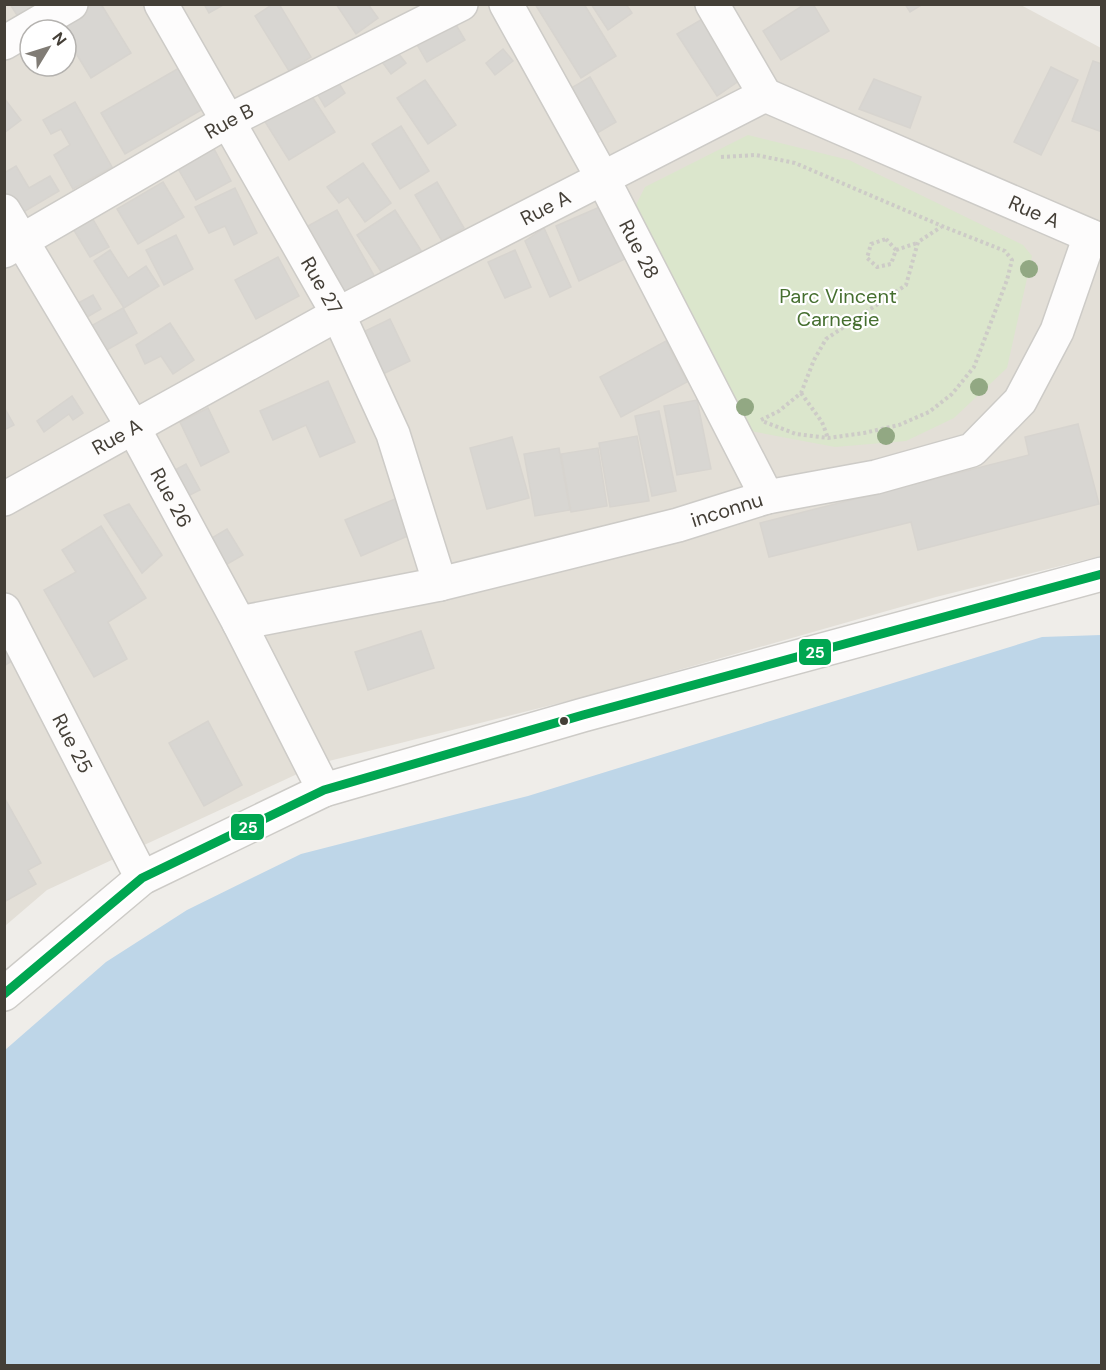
<svg xmlns="http://www.w3.org/2000/svg" width="1106" height="1370" viewBox="0 0 1106 1370" font-family="'DM Sans',sans-serif">
<rect width="100%" height="100%" fill="#efede9"/>
<!-- residential -->
<path fill="#e3dfd7" fill-rule="evenodd" d="M1019,4l82,44v508l-165,41 -352,100 -263,66 -274,127 -42,36v-921zM30,30h36v36h-36z"/>
<!-- green -->
<path fill="#dbe6cc" d="M748,135l101,25 174,85 9,11 -25,112 -53,50 -48,23 -71,6 -90,-17 -112,-219 12,-24z"/>
<!-- water -->
<path fill="#bed6e8" d="M1101,635v730h-1096v-315l101,-88 81,-52 114,-56 227,-58 514,-159z"/>
<!-- building -->
<g fill="#d8d6d2" stroke="#d7d4cf" stroke-width="1.5">
<path d="M10,4h35l-25,16z"/>
<path d="M93,4h8l30,49 -40,25 -25,-41v-7h-5l-2,-4z"/>
<path d="M204,4h21l-16,9z"/>
<path d="M273,4h6l32,53 -22,14 -34,-55z"/>
<path d="M336,4h32l10,14 -22,16z"/>
<path d="M535,4h49l32,52 -35,22z"/>
<path d="M591,4h35l6,9 -24,17z"/>
<path d="M805,4h8l16,27 -48,29 -18,-29z"/>
<path d="M905,4h18l-13,8z"/>
<path d="M709,15l37,61 -29,20 -40,-62z"/>
<path d="M452,18l13,22 -38,22 -12,-21z"/>
<path d="M391,44l15,19 -15,11 -14,-19z"/>
<path d="M503,49l10,12 -18,14 -9,-12z"/>
<path d="M1093,61l9,3v68l-30,-11z"/>
<path d="M1051,67l27,13 -37,75 -27,-13z"/>
<path d="M179,68l24,41 -78,45 -24,-41z"/>
<path d="M590,77l26,45 -34,20 -26,-45z"/>
<path d="M874,79l47,18 -11,31 -51,-19z"/>
<path d="M425,80l31,45 -28,19 -31,-46z"/>
<path d="M338,82l7,11 -20,14 -7,-12z"/>
<path d="M309,92l26,40 -46,28 -25,-40z"/>
<path d="M4,98l17,22 -17,13z"/>
<path d="M75,102l37,65 -39,22 -19,-34 16,-10 -9,-16 -10,5 -8,-14z"/>
<path d="M401,126l28,45 -29,18 -28,-45z"/>
<path d="M212,145l19,36 -35,19 -20,-35z"/>
<path d="M363,163l28,40 -26,19 -17,-25 -9,6 -12,-16z"/>
<path d="M16,166l13,22 21,-12 9,15 -44,26 -11,-19v-25z"/>
<path d="M163,182l21,35 -46,27 -21,-35z"/>
<path d="M437,182l27,46 -22,13 -27,-46z"/>
<path d="M235,188l22,45 -23,12 -9,-19 -16,7 -14,-26z"/>
<path d="M602,206l25,52 -48,23 -23,-55z"/>
<path d="M337,210l39,69 -40,22 -39,-69z"/>
<path d="M395,210l27,42 -38,24 -27,-41z"/>
<path d="M88,211l21,36 -19,10 -21,-35z"/>
<path d="M544,228l27,59 -21,10 -25,-56z"/>
<path d="M176,235l17,34 -29,16 -18,-35z"/>
<path d="M110,250l18,28 18,-12 13,20 -35,22 -30,-47z"/>
<path d="M515,250l16,37 -26,11 -17,-36z"/>
<path d="M278,257l21,39 -43,23 -21,-39z"/>
<path d="M93,295l8,14 -24,14 -8,-15z"/>
<path d="M123,308l14,25 -39,22 -14,-25z"/>
<path d="M390,319l20,42 -29,14 -20,-42z"/>
<path d="M170,323l24,37 -21,14 -12,-18 -16,8 -9,-19z"/>
<path d="M666,341l21,41 -66,35 -21,-40z"/>
<path d="M328,381l27,61 -35,15 -14,-32 -33,15 -13,-29z"/>
<path d="M72,396l11,17 -10,7 -4,-6 -25,18 -7,-11z"/>
<path d="M697,400l14,69 -34,6 -13,-69z"/>
<path d="M4,407l10,18 -10,5z"/>
<path d="M208,408l21,44 -28,14 -21,-44z"/>
<path d="M659,411l17,80 -24,5 -17,-80z"/>
<path d="M1078,424l21,80 -181,46 -7,-28 -142,35 -9,-34 269,-68 -4,-18z"/>
<path d="M637,436l12,65 -39,6 -11,-64z"/>
<path d="M512,437l17,61 -42,11 -17,-61z"/>
<path d="M559,448l11,62 -35,6 -11,-62z"/>
<path d="M598,448l9,58 -36,6 -10,-58z"/>
<path d="M186,464l14,26 -24,12 -14,-25z"/>
<path d="M395,499l15,36 -49,21 -16,-36z"/>
<path d="M129,504l33,51 -20,18 -38,-58z"/>
<path d="M101,526l45,72 -38,24 19,37 -33,18 -50,-87 32,-18 -14,-22z"/>
<path d="M227,529l16,26 -28,16 -15,-26z"/>
<path d="M421,631l13,37 -66,22 -13,-38z"/>
<path d="M4,646l8,15 -8,5z"/>
<path d="M208,721l34,64 -38,21 -35,-63z"/>
<path d="M4,797l37,66 -13,7 8,14 -32,18z"/>
</g>
<g fill="none" stroke-linecap="round" stroke-linejoin="round">
<defs>
<g id="minor">
<path id="s1" d="M161,4l177,310 55,120 47,150"/>
<path id="s2" d="M506,4l96,173 165,320"/>
<path d="M712,4l53,91"/>
<path d="M4,43l67,-39"/>
<path id="s3" d="M4,211l129,216 106,196 85,167"/>
<path id="s4" d="M4,251l224,-130 233,-117"/>
<path id="s5" d="M4,610l138,268"/>
<path id="s6" d="M239,623l201,-39 238,-59 89,-28 109,-20 96,-27 48,-49 37,-70 33,-95"/>
</g>
<g id="tertiary">
<path id="s7" d="M4,499l334,-185 427,-219 337,146"/>
<path d="M4,994l138,-116 182,-88 259,-75 519,-141"/>
</g>
</defs>
<!-- minor casing -->
<use href="#minor" stroke="#cdcbc7" stroke-width="36"/>
<!-- tertiary casing -->
<use href="#tertiary" stroke="#cdcbc7" stroke-width="36"/>
<!-- path -->
<g stroke="#cdcbc7" stroke-width="4" stroke-dasharray="3 3" stroke-linecap="butt">
<path d="M721,157l35,-2 39,8 147,63 63,25 7,9 -5,20 -33,87 -22,27 -23,18 -30,13 -35,8 -36,5 -32,-4 -34,-13"/>
<path d="M886,239l10,11 -5,14 -14,3 -10,-9 4,-14z"/>
<path d="M896,250l21,-7"/>
<path d="M801,393l21,29 6,16"/>
<path d="M761,420l18,-9 22,-18 13,-33 12,-21 80,-54 12,-43 23,-15"/>
</g>
<!-- minor -->
<use href="#minor" stroke="#fdfcfc" stroke-width="33"/>
<!-- tertiary -->
<use href="#tertiary" stroke="#fdfcfc" stroke-width="33"/>
<defs>
<path id="bus-1" d="M4,994l138,-116 182,-88 259,-75 519,-141"/>
</defs>
<!-- bus-1 casing -->
<use href="#bus-1" stroke="#fff" stroke-width="14"/>
<!-- bus-1 -->
<use href="#bus-1" stroke="#00a651" stroke-width="9"/>
</g>
<!-- trees -->
<g fill="#92a883">
<circle cx="1029" cy="269" r="9"/>
<circle cx="979" cy="387" r="9"/>
<circle cx="745" cy="407" r="9"/>
<circle cx="886" cy="436" r="9"/>
</g>
<!-- markers -->
<circle fill="#443f37" stroke="#fff" stroke-width="2" cx="564" cy="721" r="5"/>
<g text-anchor="middle" dominant-baseline="central" stroke-width="4.5" stroke-linejoin="round" paint-order="stroke">
<!-- street labels -->
<g font-size="20" fill="#443f37" stroke="#fff">
<text stroke="none"><textPath href="#s4" startOffset="260">Rue B</textPath></text>
<text stroke="none"><textPath href="#s7" startOffset="615">Rue A</textPath></text>
<text stroke="none"><textPath href="#s7" startOffset="1155">Rue A</textPath></text>
<text stroke="none"><textPath href="#s2" startOffset="279">Rue 28</textPath></text>
<text stroke="none"><textPath href="#s1" startOffset="324">Rue 27</textPath></text>
<text stroke="none"><textPath href="#s7" startOffset="129">Rue A</textPath></text>
<text stroke="none"><textPath href="#s3" startOffset="332">Rue 26</textPath></text>
<text stroke="none"><textPath href="#s6" startOffset="501">inconnu</textPath></text>
<text stroke="none"><textPath href="#s5" startOffset="150">Rue 25</textPath></text>
</g>
<!-- park labels -->
<g font-size="20" fill="#466f30" stroke="#fff">
<text x="838" y="296">Parc Vincent<tspan x="838" dy="23">Carnegie</tspan></text>
</g>
</g>
<g stroke="#fff" stroke-width="2">
<rect x="798" y="638" width="34" height="28" rx="6" fill="#00a651"/>
<rect x="230" y="813" width="35" height="28" rx="6" fill="#00a651"/>
</g>
<g font-size="16" text-anchor="middle" font-weight="bold" fill="#fff">
<text x="815" y="658">25</text>
<text x="248" y="833">25</text>
</g>
<!-- border -->
<rect width="1106" height="1370" fill="none" stroke="#443f37" stroke-width="12"/>
<!-- north arrow -->
<g transform="translate(48 48) rotate(52)"><circle r="28" fill="#ffffff" stroke="#b4b2af" stroke-width="1.5"/>
<path d="M0-4.5L10 22L0 15L-10 22Z" fill="#807c75"/>
<text y="-9" font-size="16" font-weight="bold" text-anchor="middle" fill="#443f37">N</text>
</g>
</svg>
